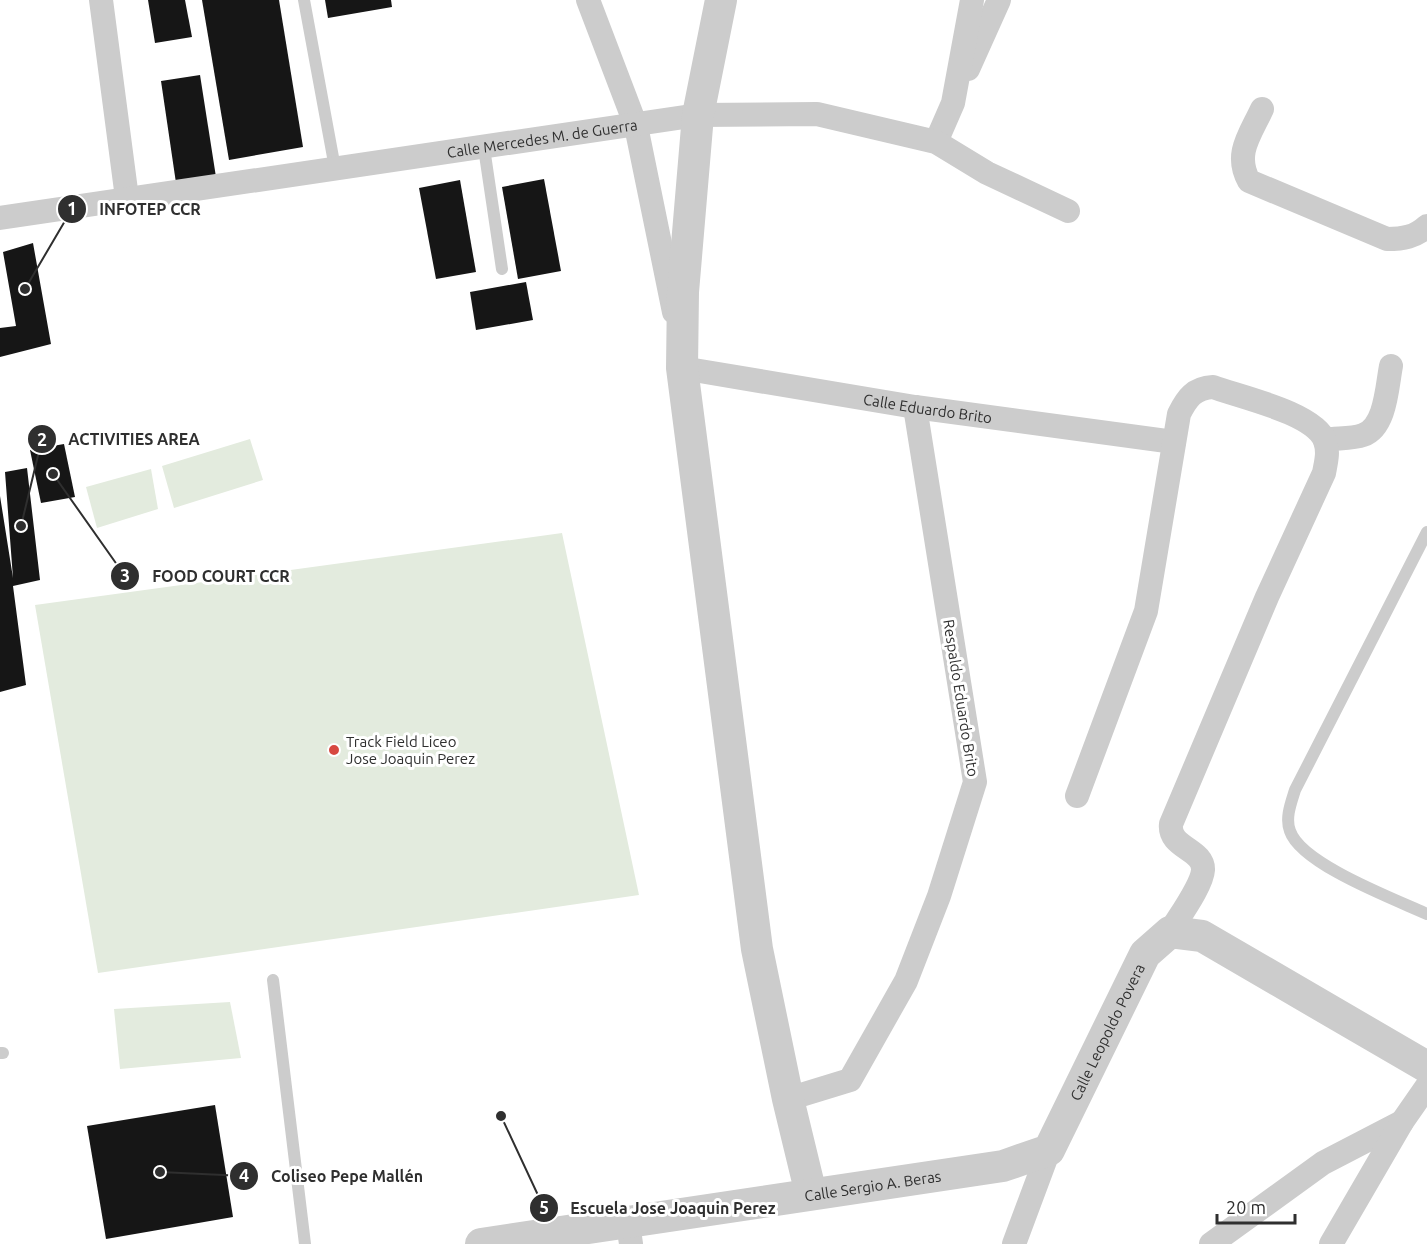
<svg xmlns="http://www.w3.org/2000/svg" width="1427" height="1244" viewBox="0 0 1427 1244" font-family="Ubuntu,sans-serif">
<rect width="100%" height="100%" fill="#fff"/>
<!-- green -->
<g fill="#e3ebde">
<path d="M250,439l13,41 -89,28 -12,-42z"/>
<path d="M151,469l7,40 -61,19 -11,-41z"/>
<path d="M562,533l77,362 -541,78 -63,-368z"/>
<path d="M230,1002l11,56 -121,11 -6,-60z"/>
</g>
<!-- building -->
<g fill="#161616">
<path d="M148,0h37l7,37 -37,6z"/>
<path d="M202,0h77l24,147 -74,13z"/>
<path d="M325,0h66l1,7 -64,11z"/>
<path d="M200,75l16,102 -40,6 -15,-102z"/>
<path d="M544,179l17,92 -43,8 -16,-92z"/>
<path d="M460,180l16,92 -40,7 -17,-91z"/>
<path d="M33,243l18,101 -51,13v-29l16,-2 -13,-74z"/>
<path d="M526,282l7,38 -57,10 -6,-38z"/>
<path d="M64,444l11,53 -34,6 -11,-53z"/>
<path d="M27,468l13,112 -27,6 13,99 -26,7v-196l13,82 -8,-106z"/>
<path d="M215,1105l18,112 -127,22 -19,-113z"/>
</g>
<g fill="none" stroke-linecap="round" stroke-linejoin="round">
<!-- service -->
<g stroke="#ccc" stroke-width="12">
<path d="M304,0l31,168"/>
<path d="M484,148l18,121"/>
<path d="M1427,532l-132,258c-4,13 -10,28 -5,41 11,33 104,68 137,83"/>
<path d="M273,980l32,264"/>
<path d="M0,1053h3"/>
</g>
<!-- minor -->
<g stroke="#ccc" stroke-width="24">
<path d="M101,0l26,198"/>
<path d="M588,0l48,126 38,186"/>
<path d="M968,69l31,-69"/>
<path d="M1262,109c-12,26 -28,45 -13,72l138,58c16,0 28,-2 40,-13"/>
<path d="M936,142l17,-39 19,-103"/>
<path id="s1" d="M0,218l698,-103 119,-1 119,28 51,31 81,38"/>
<path id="s2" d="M682,368l233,39 259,35"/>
<path d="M1325,440c12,-2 27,-1 38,-5 23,-8 24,-49 28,-69"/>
<path d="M1077,796l69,-185 33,-197c8,-16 15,-26 34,-27 27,10 102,26 112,54 4,11 1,21 -1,32l-57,124 -96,227c-3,24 33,25 32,46 -1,16 -25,48 -33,62"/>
<path d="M788,1099l62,-19 56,-99 33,-85 36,-114 -60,-375"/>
<path d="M628,1223l3,21"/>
<path d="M1014,1244l35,-94"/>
<path d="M1211,1244l112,-81 79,-41"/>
<path d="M1331,1244l71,-122 25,-36"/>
</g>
<!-- tertiary -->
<g stroke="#ccc" stroke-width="32">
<path d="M721,0l-23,115 -15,177 -1,76 75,581 31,150 23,95"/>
<path id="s3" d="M481,1244l522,-78 46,-16 96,-196 25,-22 32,4 225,131"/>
</g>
</g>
<!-- markers -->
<circle fill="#d74840" stroke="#fff" stroke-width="2" cx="334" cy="750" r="6"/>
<g text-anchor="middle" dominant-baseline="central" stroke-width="6" stroke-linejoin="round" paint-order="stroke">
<!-- street labels -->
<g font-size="15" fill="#2f2f2f" stroke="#fff">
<text stroke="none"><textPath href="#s1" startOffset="548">Calle Mercedes M. de Guerra</textPath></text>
<text stroke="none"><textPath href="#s2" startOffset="249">Calle Eduardo Brito</textPath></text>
<text transform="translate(961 698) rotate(81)">Respaldo Eduardo Brito</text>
<text stroke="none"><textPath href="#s3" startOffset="708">Calle Leopoldo Povera</textPath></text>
<text stroke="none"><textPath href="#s3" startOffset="396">Calle Sergio A. Beras</textPath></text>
</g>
<!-- poi labels -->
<g font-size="15" fill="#2f2f2f" stroke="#fff" text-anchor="start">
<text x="346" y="741">Track Field Liceo<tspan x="346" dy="17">Jose Joaquin Perez</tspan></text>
</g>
</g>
<!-- callouts -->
<path fill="none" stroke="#2f2f2f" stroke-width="2" d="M25 289L72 209M21 526L42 439M53 474L125 576M160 1172L244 1176M501 1116L544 1208"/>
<g fill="#2f2f2f" stroke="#fff" stroke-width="2">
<circle cx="25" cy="289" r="6"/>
<circle cx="21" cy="526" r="6"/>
<circle cx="53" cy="474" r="6"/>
<circle cx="160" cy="1172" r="6"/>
<circle cx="501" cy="1116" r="6"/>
<circle cx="72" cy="209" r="15"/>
<circle cx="42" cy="439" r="15"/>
<circle cx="125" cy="576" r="15"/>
<circle cx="244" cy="1176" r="15"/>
<circle cx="544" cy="1208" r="15"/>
</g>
<g font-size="18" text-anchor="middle" font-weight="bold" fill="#fff">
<text x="72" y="215">1</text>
<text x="42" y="446">2</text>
<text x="125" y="582">3</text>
<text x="244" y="1182">4</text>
<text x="544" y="1214">5</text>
</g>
<g font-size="16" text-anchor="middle" font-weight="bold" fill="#2f2f2f" stroke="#fff" stroke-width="6" stroke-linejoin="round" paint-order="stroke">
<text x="150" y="215">INFOTEP CCR</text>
<text x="134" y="445">ACTIVITIES AREA</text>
<text x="221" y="582">FOOD COURT CCR</text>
<text x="347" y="1182">Coliseo Pepe Mallén</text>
<text x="673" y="1214">Escuela Jose Joaquin Perez</text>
</g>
<!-- scale -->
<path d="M1217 1214v9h78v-9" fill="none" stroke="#2f2f2f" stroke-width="3"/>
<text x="1226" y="1214" font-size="18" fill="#2f2f2f" stroke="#ffffff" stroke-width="4.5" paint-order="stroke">20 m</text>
</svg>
